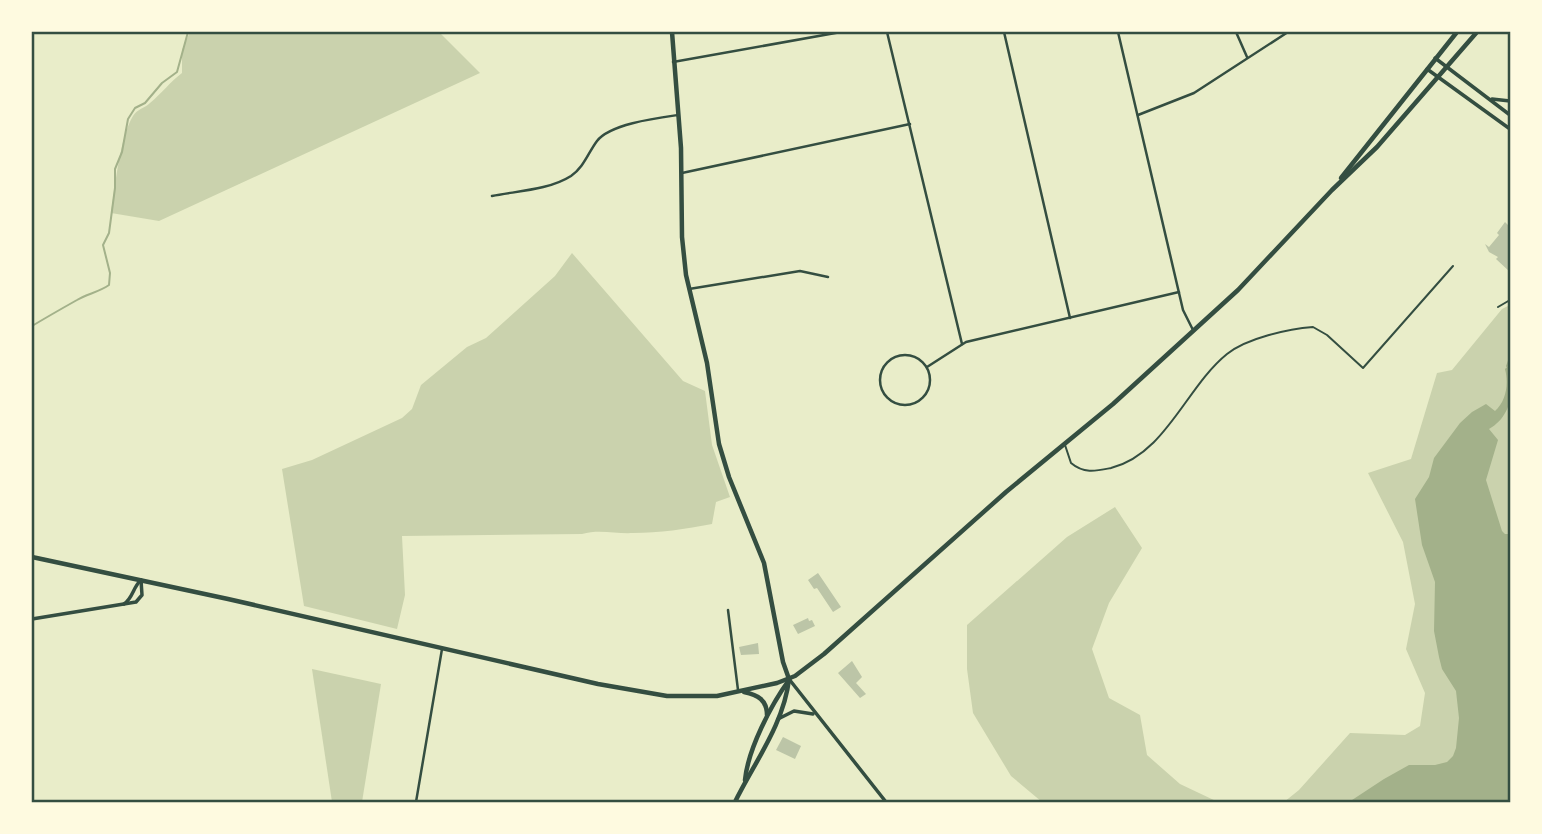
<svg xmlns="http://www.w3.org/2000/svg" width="1542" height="834" viewBox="0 0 1542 834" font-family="'Titillium Web',sans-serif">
<rect width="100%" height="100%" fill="#e9edc9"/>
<!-- green -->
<g fill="#cad2ad">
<path d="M190,32h249l41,41 -321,148 -48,-8c4,-26 9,-76 22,-97 4,-7 12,-8 17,-13 12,-10 20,-21 32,-30v-23z"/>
<path d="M572,253l111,128 22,10 7,54 18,52 -14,5 -4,22c-26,5 -53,9 -79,9 -17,1 -34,-4 -51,1l-180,2 3,59 -8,34 -93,-23 -22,-137 30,-9 90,-42 10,-9 9,-24 46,-38 19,-9 69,-62z"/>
<path d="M1510,305v497h-226l15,-12 51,-57 55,2 15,-9 5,-33 -19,-44 9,-45 -12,-62 -35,-69 43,-14 26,-86 15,-3 50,-61z"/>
<path d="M1115,507l27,41 -33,55 -17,46 17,49 31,17 7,40 33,29 38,18h-176l-31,-26 -38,-63 -6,-44v-44l100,-88z"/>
<path d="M312,669l69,15 -19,118h-30z"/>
</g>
<!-- water -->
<path fill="#a3b18a" d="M1508,366c8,23 3,51 -19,63l9,11 -12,40 16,51 3,3h5v268h-161l35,-23 25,-14h26l12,-3 6,-6 3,-8 3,-30 -3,-27 -14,-22 -3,-12 -5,-26 1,-49 -13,-37 -7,-46 14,-22 5,-19 26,-35 12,-11 14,-8 9,7c11,-10 14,-27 10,-42z"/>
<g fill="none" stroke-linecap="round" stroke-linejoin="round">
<!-- stream -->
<g stroke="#a3b18a" stroke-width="2">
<path d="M32,326c15,-9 29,-17 45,-26 10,-6 22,-8 32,-15l1,-12 -7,-28 6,-12 6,-45v-19l7,-17 6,-33 7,-11 10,-5 17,-20 15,-11 11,-40"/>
<path d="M1507,366l3,-8"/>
</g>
</g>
<!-- building -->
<g fill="#bcc5a7">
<path d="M1505,222l3,3 2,-3v50l-14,-13 2,-2 -9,-5 -4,-8 4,3 10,-12 -2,-2z"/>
<path d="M818,573l23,34 -8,5 -16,-24 -3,1 -6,-9z"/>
<path d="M808,618l1,3 3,-1 3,6 -17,8 -5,-9z"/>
<path d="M758,643l1,11 -18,1 -2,-8z"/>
<path d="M852,661l10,16 -6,6 10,11 -6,4 -22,-25z"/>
<path d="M783,737l18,9 -6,13 -19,-9z"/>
</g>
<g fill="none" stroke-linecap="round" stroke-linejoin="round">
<!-- service -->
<g stroke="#344e41" stroke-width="2">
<path d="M1498,307l12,-7"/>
<path d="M1065,445l6,18c13,11 25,8 40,5 55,-14 75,-81 116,-114 20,-16 61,-25 86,-27l14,8 36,33 90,-102"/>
</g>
<!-- minor -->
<g stroke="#344e41" stroke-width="2.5">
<path d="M887,32l75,312"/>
<path d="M1004,32l66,286"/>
<path d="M1118,32l65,278 10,20"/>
<path d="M1236,32l11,25"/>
<path d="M673,62l168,-30"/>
<path d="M1138,115l56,-22 94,-61"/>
<path d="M682,173l228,-49"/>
<path d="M492,196c25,-5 57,-6 79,-20 13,-9 17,-23 26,-35 13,-17 60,-23 81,-26"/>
<path d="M689,289l111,-18 28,6"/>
<circle cx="905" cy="380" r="25"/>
<path d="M927,367l39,-25 213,-50"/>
<path d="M728,610l10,80"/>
<path d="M416,802l26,-153"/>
</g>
<!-- tertiary -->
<g stroke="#344e41" stroke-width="3.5">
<path d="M1435,58l75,57"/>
<path d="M1427,69l83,60"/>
<path d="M1492,99l18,2"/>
<path d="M124,604c9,-6 9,-17 17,-24"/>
<path d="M32,619l104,-17 6,-7 -1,-15"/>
<path d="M789,679l97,123"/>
<path d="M778,719l16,-8 19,3"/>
</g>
<!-- secondary -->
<g stroke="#344e41" stroke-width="4.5">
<path d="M672,32l9,116 1,89 4,38 21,88 12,81 10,33 35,86 19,99 6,17"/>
<path d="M1341,178l116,-146"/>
<path d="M32,557l196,42 370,85 69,12h50l60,-13 18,-7 29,-22 182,-162 107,-88 125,-114 94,-100 45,-43 100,-115"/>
<path d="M744,692c14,3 23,8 23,23"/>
<path d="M745,780c3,-31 26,-75 44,-100"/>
<path d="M735,802c19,-39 49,-78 54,-123"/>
</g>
</g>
<!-- border -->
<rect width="1542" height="834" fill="none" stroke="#fefae0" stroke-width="66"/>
<rect x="33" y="33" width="1476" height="768" fill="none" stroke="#344e41" stroke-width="2.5"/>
</svg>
